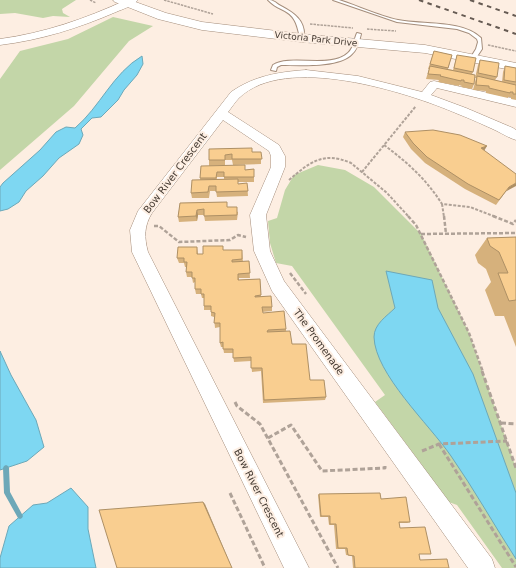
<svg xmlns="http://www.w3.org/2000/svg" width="516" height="568" viewBox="0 0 516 568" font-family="'DejaVu Sans',sans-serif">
<rect width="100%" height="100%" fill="#fdeee2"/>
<!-- green -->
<g fill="#c3d6a8">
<path d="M0,0h76l-14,9 1,4 7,4 -17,-1 -10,2 -28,-5 -15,1z"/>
<path d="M113,17l40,9 -24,15 -55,65 -74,64v-91l20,-28 48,-12z"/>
<path d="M318,165l27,5 29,17 47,47 48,99 47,135v100h-14l-45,-63 -11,-4 -25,-37 -46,-62 10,-7 -93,-129 -16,-3 -6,-20 -2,-22 9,-3 8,-28 9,-15z"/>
</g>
<!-- water -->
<g fill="#7ed7f2" stroke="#6da8b8">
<path d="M142,56l1,8 -6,11 -13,15 -6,10 -17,17 -9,1 -11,11 2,6 -4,9 -20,14 -16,18 -17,15 -7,11 -11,7 -8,2v-24l3,-4 37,-33 16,-18 10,-5 9,1c25,-21 38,-55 67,-72z"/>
<path d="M386,271l46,9 6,28 35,66 43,119v66c-22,-34 -42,-70 -65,-103 -22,-32 -76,-82 -77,-119 0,-13 13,-21 21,-29z"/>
<path d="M0,351l11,24 25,45 8,27 -17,14 -27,9z"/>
<path d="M71,488l17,19v22l8,39h-96v-10l9,-32 24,-21 14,-2z"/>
</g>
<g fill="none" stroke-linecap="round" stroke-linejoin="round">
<!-- stream -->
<path fill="#6da8b8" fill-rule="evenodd" d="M6,465l2,1 1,2 1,24 13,24 -1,2 -2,1 -2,-1 -14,-25 -1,-25 1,-2z"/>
<defs>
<g id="service">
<path d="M268,0c5,0 7,2 11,5 15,8 27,15 25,34l-4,-1c-3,-14 -5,-23 -19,-29 -5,-2 -9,-5 -13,-9z"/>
<path d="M333,0h6c19,6 40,16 59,20 25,5 65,0 83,18l1,11 -6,9h-4l-1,-1 5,-8 2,-7 -1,-3 -8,-6 -12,-4 -60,-7z"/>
<path d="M357,33l4,1c-2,7 -3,15 -9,20 -13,14 -53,11 -71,11l-4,2 -1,4 -5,-1 2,-5c18,-11 58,4 75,-12 6,-5 6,-14 9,-20z"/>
</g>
<g id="minor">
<path d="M126,0h12c-5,6 -15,9 -22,12 -37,16 -75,28 -116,33v-6c44,-6 85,-20 126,-39z"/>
<path d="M306,70l52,6 64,16 8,-10 4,-1 82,18v8l-79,-19 -6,7 35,13 47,20 3,2v10c-7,-2 -13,-6 -19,-9 -13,-6 -26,-12 -39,-17 -51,-22 -173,-61 -219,-16 -4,4 -7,9 -11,14l51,33 6,11v11l-19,48 4,36 14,30 208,278 3,9h-27l-196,-277 -18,-40 -4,-36 21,-48v-11l-2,-5 -46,-31 -71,93c-8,13 -8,24 -4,39l161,316h-25l-152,-316 -2,-22 8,-19 93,-119c23,-16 47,-20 75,-22z"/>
</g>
<path id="tertiary" d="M113,0h17l36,13 36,9 100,12 123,11 91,18v8l-91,-18 -123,-11 -100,-12 -44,-11 -43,-17z"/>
</defs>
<!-- service casing -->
<use href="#service" stroke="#a48d7b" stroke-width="2"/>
<!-- minor casing -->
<use href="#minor" stroke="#a48d7b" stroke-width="1"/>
<!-- tertiary casing -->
<use href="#tertiary" stroke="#a48d7b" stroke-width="1"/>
<!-- path-far3 -->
<g stroke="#afa298" stroke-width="1.5" stroke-dasharray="2.5 1" stroke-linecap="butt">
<path d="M90,0l6,3"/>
<path d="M164,0l49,14"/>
<path d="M310,24l43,4"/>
<path d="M367,29l29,2"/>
<path d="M488,45l28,6"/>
</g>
<!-- path-far2 -->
<g stroke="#afa298" stroke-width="2" stroke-dasharray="3 1.5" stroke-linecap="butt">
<path d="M384,145c23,17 43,35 58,59l28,3 26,10"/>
<path d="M362,172l54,-66"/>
<path d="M289,180c21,-18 34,-29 62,-17l36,30 22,24"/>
<path d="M442,204l2,13"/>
</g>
<!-- path-far1 -->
<g stroke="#afa298" stroke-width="2.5" stroke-dasharray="4 2" stroke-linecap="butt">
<path d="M408,216l8,9 53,108 14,39"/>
<path d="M444,216l2,18"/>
<path d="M493,216l20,8 3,-4"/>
<path d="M154,226h5l20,16 51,-2 8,-5 8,2"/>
<path d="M421,234l95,-1"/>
<path d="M290,273l16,21"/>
</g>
<!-- path -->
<g stroke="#afa298" stroke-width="3" stroke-dasharray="5 2.5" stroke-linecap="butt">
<path d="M482,371l34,97"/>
<path d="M235,402l2,4 23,18 78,144"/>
<path d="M501,423l15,1"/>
<path d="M268,438l23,-13 31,46 63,-3v-2"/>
<path d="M439,444l77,123"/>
<path d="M422,451l17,-7 68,-3"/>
<path d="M230,493l35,75"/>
</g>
<!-- service -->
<use href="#service" fill="#fff" fill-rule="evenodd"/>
<!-- minor -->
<use href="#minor" fill="#fff" fill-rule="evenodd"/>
<!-- tertiary -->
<use href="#tertiary" fill="#fff" fill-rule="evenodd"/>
<!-- rail -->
<g stroke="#665b53" stroke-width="2" stroke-dasharray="4.5 4.5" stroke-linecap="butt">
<path d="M419,0l97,34"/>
<path d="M470,0l46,16"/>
</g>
</g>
<!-- wall -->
<g fill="#d6b17c" fill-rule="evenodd">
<path d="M434,51l18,4 -4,14 5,1 4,-15 16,17 -1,2 2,10 -2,5 -11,-2 1,-1 -3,-1v1l-21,-4 1,-2 -13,-1 3,-10h-1z"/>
<path d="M480,60l17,17 -2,3 7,2 1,-10 2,-6 11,2v32l-5,-1v-2h-3v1l-22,-5v-2l-13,-1 3,-12h-1l3,-13z"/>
<path d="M405,132l79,19 21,41 -9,13 -31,-16 -40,-26 -14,-14 -8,-12z"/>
<path d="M209,149l43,3h9v12l-28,1 -1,-5h-7v5l-16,1z"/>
<path d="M201,166l44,4 9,-1v13h-16v2l9,-1 1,13 -31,1 -1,-6h-6l-1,7h-17l-1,-5 9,-13zM217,177h7v2h-7z"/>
<path d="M227,202v5l11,5 -1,8 -32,1 -1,-6h-6l-1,6 -18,1 -1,-5 2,-14z"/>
<path d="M516,237v110l-12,-31h-9l-10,-26 6,-8 -5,-13 -8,-6 -3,-8 12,-17z"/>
<path d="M223,246v4h19l1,12 6,-1 1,17h-11v2l21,-1 1,18 11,10v4l-10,1 1,1 23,16v2l6,13 18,36 16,17 -1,3 -62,3 -2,-32 -9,1 -1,-11 -17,1 -1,-9h-9l-1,-6h-2l-1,-4v-16l-5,1 -1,-11 -3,-1v-6h-7v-12h-2l-1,-4h-5l-1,-5v-7l-2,1 -1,-6h-5l-1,-5 1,-5h-2l-1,-4h-5l-2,-5 20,-11 1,7h5z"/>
<path d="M319,494l62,5 29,23 -3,1h-8l1,5 19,27 1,5 29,8h-96l-1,-12 -6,-1 -1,-6h-9l-2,-24h-5l-1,-8h-8l-2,-22z"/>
</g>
<!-- shaded-wall -->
<g fill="#ae9065">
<path d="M487,146l-3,5 -3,-3z"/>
<path d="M516,183v3l-11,6 -9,13 13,-18z"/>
<path d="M197,210l1,5 -1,6 -1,-5z"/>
<path d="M203,502l2,2 27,64z"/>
</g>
<!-- building -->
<g fill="#f9ce90" stroke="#ae9065">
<path d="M434,51l18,4 -4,13 -18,-4z"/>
<path d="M457,55l19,3 -3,14 -19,-4z"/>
<path d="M480,60l19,3 -2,14 -19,-4z"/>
<path d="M430,66l45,9 -1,9 -10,-2v-2h-3v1l-21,-5 1,-1 -13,-1z"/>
<path d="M505,66l11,2v14l-12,-2z"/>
<path d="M477,76l39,9v9h-3v-2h-3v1l-21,-5v-2l-13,-1z"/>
<path d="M433,130l27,5 27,11 -6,2 35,26v9l-7,4 -10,13 -31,-16 -41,-27 -14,-14 -8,-11z"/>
<path d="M252,148v4h9l1,7h-30v-5l-7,1v5h-16v-11z"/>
<path d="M245,165v5l9,-1v8h-30v-5h-7l-1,6h-16l1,-12z"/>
<path d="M238,179v5l9,-1 1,8 -32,1v-6h-7l-1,6 -17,1 1,-13z"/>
<path d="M227,202v5h10v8l-33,1v-7l-7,1 -1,6 -18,1 2,-14z"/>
<path d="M516,237v63l-7,1 -11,-28h10l-9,-21 -9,-6 -3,-8z"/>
<path d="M203,246h20v4h19v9l-10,1v2l17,-1 1,12 -12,1v6l22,-1 1,16 -6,1v1l16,-1 1,11h-10l1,6 21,-2 2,18 -18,1 -1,2 23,-1 2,13h14l4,36h14l2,17 -62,3 -2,-32h-11v-11l-18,1v-9h-10v-7l-3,1v-20h-6l1,-10 -4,-1v-6h-7v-12h-3v-5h-6v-11h-3v-6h-6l1,-10h-3v-4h-7l1,-11h19v7h6z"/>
<path d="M380,493l1,6 25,-2 4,25h-11l1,6 25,-1 6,27h-12l1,6 27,-1 2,9h-94l-1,-12 -6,-1 -1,-7h-9l-2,-24h-6v-8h-9l-2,-22z"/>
<path d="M203,502l29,66h-115l-18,-58z"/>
</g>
<g text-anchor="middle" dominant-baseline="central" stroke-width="4" stroke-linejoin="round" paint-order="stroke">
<!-- far-street labels -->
<g font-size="9" fill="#443a32" stroke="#fdeee2">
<text transform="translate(316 39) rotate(6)">Victoria Park Drive</text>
</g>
<!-- street labels -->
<g font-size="10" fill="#443a32" stroke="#fdeee2">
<text transform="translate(175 173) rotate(-53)">Bow River Crescent</text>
<text transform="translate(319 342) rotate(54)">The Promenade</text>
<text transform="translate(259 493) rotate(63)">Bow River Crescent</text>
</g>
</g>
</svg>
